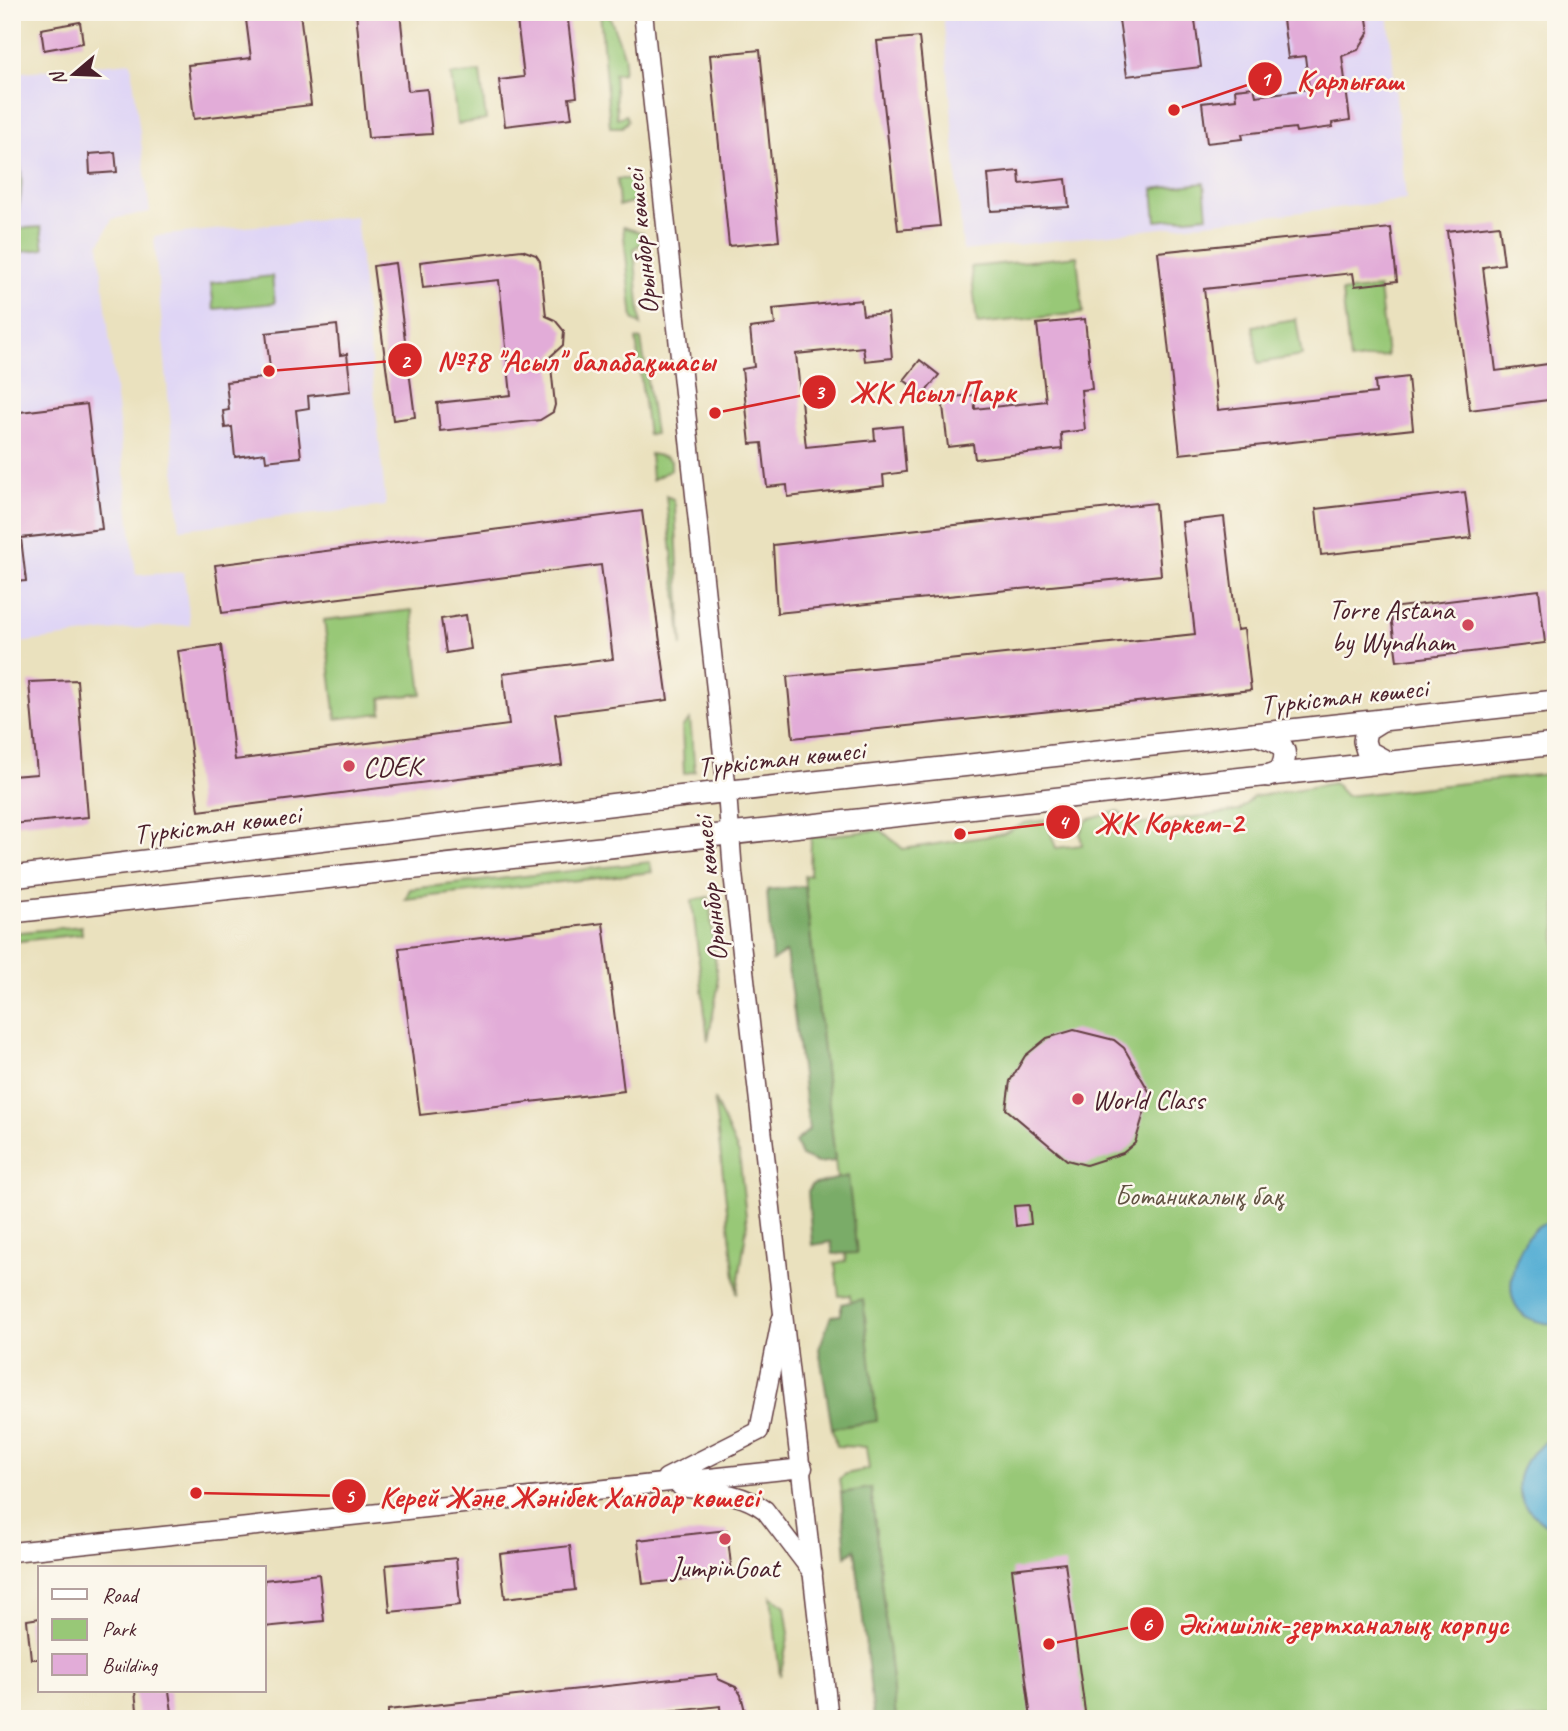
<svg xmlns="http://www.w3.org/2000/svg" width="1568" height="1731" viewBox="0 0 1568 1731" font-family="Caveat,sans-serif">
<rect width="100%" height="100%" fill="#fbf7ec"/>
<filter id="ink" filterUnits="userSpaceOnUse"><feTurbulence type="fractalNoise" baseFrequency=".0143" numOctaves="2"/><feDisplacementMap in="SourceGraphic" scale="14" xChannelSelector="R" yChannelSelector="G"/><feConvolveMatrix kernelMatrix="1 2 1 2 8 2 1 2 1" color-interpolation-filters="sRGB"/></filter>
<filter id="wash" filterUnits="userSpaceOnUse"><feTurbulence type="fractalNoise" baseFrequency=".00686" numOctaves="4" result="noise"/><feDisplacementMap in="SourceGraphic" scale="28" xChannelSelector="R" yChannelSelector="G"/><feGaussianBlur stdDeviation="1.57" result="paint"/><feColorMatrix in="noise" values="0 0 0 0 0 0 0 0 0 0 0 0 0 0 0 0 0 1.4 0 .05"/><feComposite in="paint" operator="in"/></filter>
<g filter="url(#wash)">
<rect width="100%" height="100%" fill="#eae1be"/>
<!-- built -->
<g fill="#dfd5f5">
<path d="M943,12h445l18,188 -443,51z"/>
<path d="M131,62l19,150 -38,7 -13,26 37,330 48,-3 6,53 -66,4 -112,15v-571z"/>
<path d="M356,216l30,290 -206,23 -26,-293z"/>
</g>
<!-- green -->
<g fill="#98c877" stroke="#717451" stroke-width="2">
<path d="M600,12h8l17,45 -2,16 -9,1 3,44 9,-3 2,6 -6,6h-12z"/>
<path d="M480,72l6,48 -29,4 -6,-49z"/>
<path d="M12,141c14,24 11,62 0,86z"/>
<path d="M617,179h15l6,12 -2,10 -17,5z"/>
<path d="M1204,183l3,33 -51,5 -3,-32z"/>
<path d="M41,227l3,22 -32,4v-24z"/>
<path d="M623,227l20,6v9l-9,7 7,76 -8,-6z"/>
<path d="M1077,256l6,57 -106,11 -6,-57z"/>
<path d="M272,276l3,27 -61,6 -3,-26z"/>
<path d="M1379,288l8,68 -37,5 -8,-69z"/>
<path d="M1296,319l6,37 -44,7 -5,-37z"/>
<path d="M636,339h5l14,95 -7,1z"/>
<path d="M650,454l16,3 5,4v9l-19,10z"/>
<path d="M666,496l7,3 2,7 7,141z"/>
<path d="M412,610l10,84 -41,4 1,15 -46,6 -12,-99z"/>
<path d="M690,720l5,51 -11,3 -2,-47z"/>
<path d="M1556,773v946h-660l-25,-230 -30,4 -2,-14 7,-5 23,-5 -3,-22 -30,-1 -4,-18 32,-5 -14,-128 -11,1 -4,-33 11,-2 -42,-385 6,-1 1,-38 70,-7 22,19 100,-15 22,-11 21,-3 10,28 26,-3 -2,-12 7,-13 30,-9 19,14 103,-14 14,-14 81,-14 12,13z"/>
<path d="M650,862l2,10 -247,27 5,-10z"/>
<path d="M709,897l9,90 -10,54 -16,-141z"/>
<path d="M81,926l1,8 -70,8v-9z"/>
<path d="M714,1099l25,55 8,71 -10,69z"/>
<path d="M771,1596l14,10 4,28 -9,42z"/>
</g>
<!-- forest -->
<g fill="#7aac68" stroke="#62664a" stroke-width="2">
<path d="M805,886l30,275 -18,2 -16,-7 -6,-14 14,-12 -23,-178 -14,9 -5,-71z"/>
<path d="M848,1176l9,77 -24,1 -2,-12 -19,3 -4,-54 4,-6z"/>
<path d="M863,1299l14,122 -45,7 -13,-79 12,-33 10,-1v-11z"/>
<path d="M871,1488l25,231h-22l-19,-170 -9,7 -5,-63z"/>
</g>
<!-- water -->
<g fill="#57afd4" stroke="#506780" stroke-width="2">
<path d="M1556,1219v106c-10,-2 -24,-3 -31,-9 -27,-21 -9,-69 11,-88 5,-5 13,-6 20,-9z"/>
<path d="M1556,1437v96c-11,-10 -30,-21 -35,-35 -10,-26 12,-53 35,-61z"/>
</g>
<g id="blocks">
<!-- building -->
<g fill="#e2acd8">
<path d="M245,12h55l11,93 -117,14 -6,-54 63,-7z"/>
<path d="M356,12h44l8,79 19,-2 5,45 -64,4z"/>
<path d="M516,12h51l10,85 -8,1 3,20 -67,8 -6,-46 25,-3z"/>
<path d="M1138,12h56l7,55 -74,9 -8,-56 20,-3z"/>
<path d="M1282,12h84l3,20 -11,18 -16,6 8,64 -18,3 1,4 -37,5 -1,-4 -53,6 1,5 -36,4 -5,-40 34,-4 -1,-10 19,-2 2,9 53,-7 -4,-33 -17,2z"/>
<path d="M80,22l3,21 -39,7 -3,-21z"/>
<path d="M919,37l21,189 -42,4 -21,-189z"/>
<path d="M760,50l19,191 -50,5 -19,-191z"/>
<path d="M115,152l2,20 -27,2 -1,-20z"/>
<path d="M1019,171l1,13 46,-5 3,28 -78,4 -3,-37z"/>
<path d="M1499,225l5,39 -21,3 13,104 60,-8v36l-86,11 -23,-179z"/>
<path d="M1391,228l6,53 -42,5 -2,-13 -149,16 14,121 158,-17 -1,-12 33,-4 5,52 -233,25 -22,-202z"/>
<path d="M522,250l14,5 4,6 6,55 9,4 9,11 -1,14 -13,12 5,48 -2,7 -13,8 -100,11 -3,-28 74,-8 -12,-115 -76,8 -3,-26z"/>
<path d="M395,263l20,154 -22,3 -20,-154z"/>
<path d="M861,300l2,15 25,-2 4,45 -27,3 -2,-14 -67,7 10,93 69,-7 -1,-11 28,-3 4,46 -23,3 1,11 -96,11 -1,-12 -20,2 -5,-44 -12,1 -8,-75 12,-2 -4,-39 25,-3 -2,-16z"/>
<path d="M1085,319l7,70 -11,1 4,40 -24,3 1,16 -87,10 -2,-15 -25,3 -6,-49 32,-3 1,14 71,-8 -9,-77z"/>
<path d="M337,325l3,30 7,-1 4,37 -43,5 1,12 -13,2 5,47 -35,4 -1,-8 -30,4 -3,-30 -7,1 -2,-17 6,-1 -3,-28 45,-5 -5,-44z"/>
<path d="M920,360l19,15 -16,20 -19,-15z"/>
<path d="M87,404l15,125 -81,9 5,43 -14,1v-169z"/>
<path d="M1465,492l6,46 -150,17 -5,-46z"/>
<path d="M1155,503l6,72 -384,38 -4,-68z"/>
<path d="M642,511l26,189 -113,14 7,51 -363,46 -21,-160 43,-6 14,115 274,-35 -6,-52 110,-14 -12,-94 -379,48 -7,-48z"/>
<path d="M1224,517l13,113 7,-1 7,61 -458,48 -6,-61 408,-43 -13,-112z"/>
<path d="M1539,590l6,53 -148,18 -7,-53z"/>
<path d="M466,615l5,34 -25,4 -5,-34z"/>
<path d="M77,680l11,137 -76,7v-48l25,-2 -8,-92z"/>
<path d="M603,923l21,168 -204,24 -21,-167z"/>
<path d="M1074,1030l40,10 10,8 26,45 -15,50 -12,10 -37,12 -19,-5 -61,-51 4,-28 15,-25 22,-18z"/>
<path d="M1029,1205l2,19 -15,2 -2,-20z"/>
<path d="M727,1530l5,44 -89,10 -5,-44z"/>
<path d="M570,1546l5,44 -70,8 -5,-44z"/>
<path d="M456,1558l4,47 -70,7 -4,-47z"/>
<path d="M1065,1563l21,156h-55l-19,-150z"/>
<path d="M319,1574l5,47 -60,6v-47z"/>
<path d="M40,1618v41h-9l-4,-39z"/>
<path d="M717,1674l1,5 18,8 5,8 6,24h-26l-1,-13 -115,13h-217v-9z"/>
<path d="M135,1691h34l4,28h-35z"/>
</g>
</g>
</g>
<g filter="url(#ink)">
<use href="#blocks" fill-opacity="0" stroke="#623c41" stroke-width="2"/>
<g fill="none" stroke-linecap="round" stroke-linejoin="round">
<defs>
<g id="tertiary">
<path d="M643,12l84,780 6,81 96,846"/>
<path d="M666,1478l93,-47 22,-111"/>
<path d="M681,1487c29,4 60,5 84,23l48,63"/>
<path d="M12,1552l791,-84"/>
</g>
<g id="secondary">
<path d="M1382,720l-16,10 -2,11 3,10 22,12"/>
<path d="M1255,734c22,7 38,11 25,37l-12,5"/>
<path d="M12,877l646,-78 898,-98"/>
<path d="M12,912l1544,-168"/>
</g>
</defs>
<!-- tertiary casing -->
<use href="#tertiary" stroke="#623c41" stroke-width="21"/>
<!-- secondary casing -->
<use href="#secondary" stroke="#623c41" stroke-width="24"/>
<!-- tertiary -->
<use href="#tertiary" stroke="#fff" stroke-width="18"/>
<!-- secondary -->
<use href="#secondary" stroke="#fff" stroke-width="21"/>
</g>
</g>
<!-- markers -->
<g fill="#d1495b" stroke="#fbf7ec" stroke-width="2.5">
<circle cx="1468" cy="625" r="7"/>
<circle cx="349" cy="766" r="7"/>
<circle cx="1078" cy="1099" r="7"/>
<circle cx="725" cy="1539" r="7"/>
</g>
<g text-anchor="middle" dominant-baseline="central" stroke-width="5" stroke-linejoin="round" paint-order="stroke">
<!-- street labels -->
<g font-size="28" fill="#4a1f2b" stroke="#fbf7ec">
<text transform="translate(641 242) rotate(-96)">Орынбор көшесі</text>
<text transform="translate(1344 696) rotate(-6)">Түркістан көшесі</text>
<text transform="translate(781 758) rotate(-6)">Түркістан көшесі</text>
<text transform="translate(217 824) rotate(-7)">Түркістан көшесі</text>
<text transform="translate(710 889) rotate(-96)">Орынбор көшесі</text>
</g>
<!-- poi labels -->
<g font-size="28" fill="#4a1f2b" stroke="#fbf7ec" text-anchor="start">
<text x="1454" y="609" text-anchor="end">Torre Astana<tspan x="1454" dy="32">by Wyndham</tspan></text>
<text x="363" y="766">CDEK</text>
<text x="1092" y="1099">World Class</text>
<text x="725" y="1567" text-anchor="middle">JumpinGoat</text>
</g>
<!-- park labels -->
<g font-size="28" fill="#615242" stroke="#fbf7ec">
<text x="1199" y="1195">Ботаникалық бақ</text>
</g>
</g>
<!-- callouts -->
<path fill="none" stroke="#d62828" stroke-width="2.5" d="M1174 110L1265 79M269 371L405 360M715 413L819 392M960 834L1063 822M196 1493L349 1496M1049 1644L1147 1624"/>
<g fill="#d62828" stroke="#fbf7ec" stroke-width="2.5">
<circle cx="1174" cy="110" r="7"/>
<circle cx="269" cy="371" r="7"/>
<circle cx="715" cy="413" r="7"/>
<circle cx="960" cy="834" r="7"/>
<circle cx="196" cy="1493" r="7"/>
<circle cx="1049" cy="1644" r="7"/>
<circle cx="1265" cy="79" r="18"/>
<circle cx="405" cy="360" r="18"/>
<circle cx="819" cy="392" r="18"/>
<circle cx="1063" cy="822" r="18"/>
<circle cx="349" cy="1496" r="18"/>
<circle cx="1147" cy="1624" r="18"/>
</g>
<g font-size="21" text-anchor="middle" font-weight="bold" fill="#fff">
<text x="1265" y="86">1</text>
<text x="405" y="368">2</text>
<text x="819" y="399">3</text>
<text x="1063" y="829">4</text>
<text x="349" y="1503">5</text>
<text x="1147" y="1631">6</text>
</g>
<g font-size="30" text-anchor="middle" font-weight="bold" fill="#d62828" stroke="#fbf7ec" stroke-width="5" stroke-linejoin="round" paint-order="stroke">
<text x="1350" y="90">Қарлығаш</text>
<text x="576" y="371">№78 "Асыл" балабақшасы</text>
<text x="933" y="402">ЖК Асыл Парк</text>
<text x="1169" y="833">ЖК Коркем-2</text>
<text x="569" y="1507">Керей Және Жәнібек Хандар көшесі</text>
<text x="1343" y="1634">Әкімшілік-зертханалық корпус</text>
</g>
<!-- margin -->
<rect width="1568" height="1731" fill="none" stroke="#fbf7ec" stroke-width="42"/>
<!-- legend -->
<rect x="38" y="1566" width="228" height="126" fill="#fbf7ec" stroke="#b4a19f" stroke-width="2"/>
<rect x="52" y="1589" width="35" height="10" fill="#ffffff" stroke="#b4a19f" stroke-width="2"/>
<text x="102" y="1602" font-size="21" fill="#4a1f2b">Road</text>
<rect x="52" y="1619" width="35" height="21" fill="#98c877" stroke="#b4a19f" stroke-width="2"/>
<text x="102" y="1636" font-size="21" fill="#4a1f2b">Park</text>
<rect x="52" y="1654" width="35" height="21" fill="#e2acd8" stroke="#b4a19f" stroke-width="2"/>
<text x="102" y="1672" font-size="21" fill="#4a1f2b">Building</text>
<!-- north arrow -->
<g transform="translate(74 74) rotate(251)" stroke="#fbf7ec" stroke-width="5" paint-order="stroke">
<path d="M0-5L12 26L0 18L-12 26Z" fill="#4a1f2b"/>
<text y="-10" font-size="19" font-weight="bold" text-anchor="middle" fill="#4a1f2b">N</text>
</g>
</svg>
